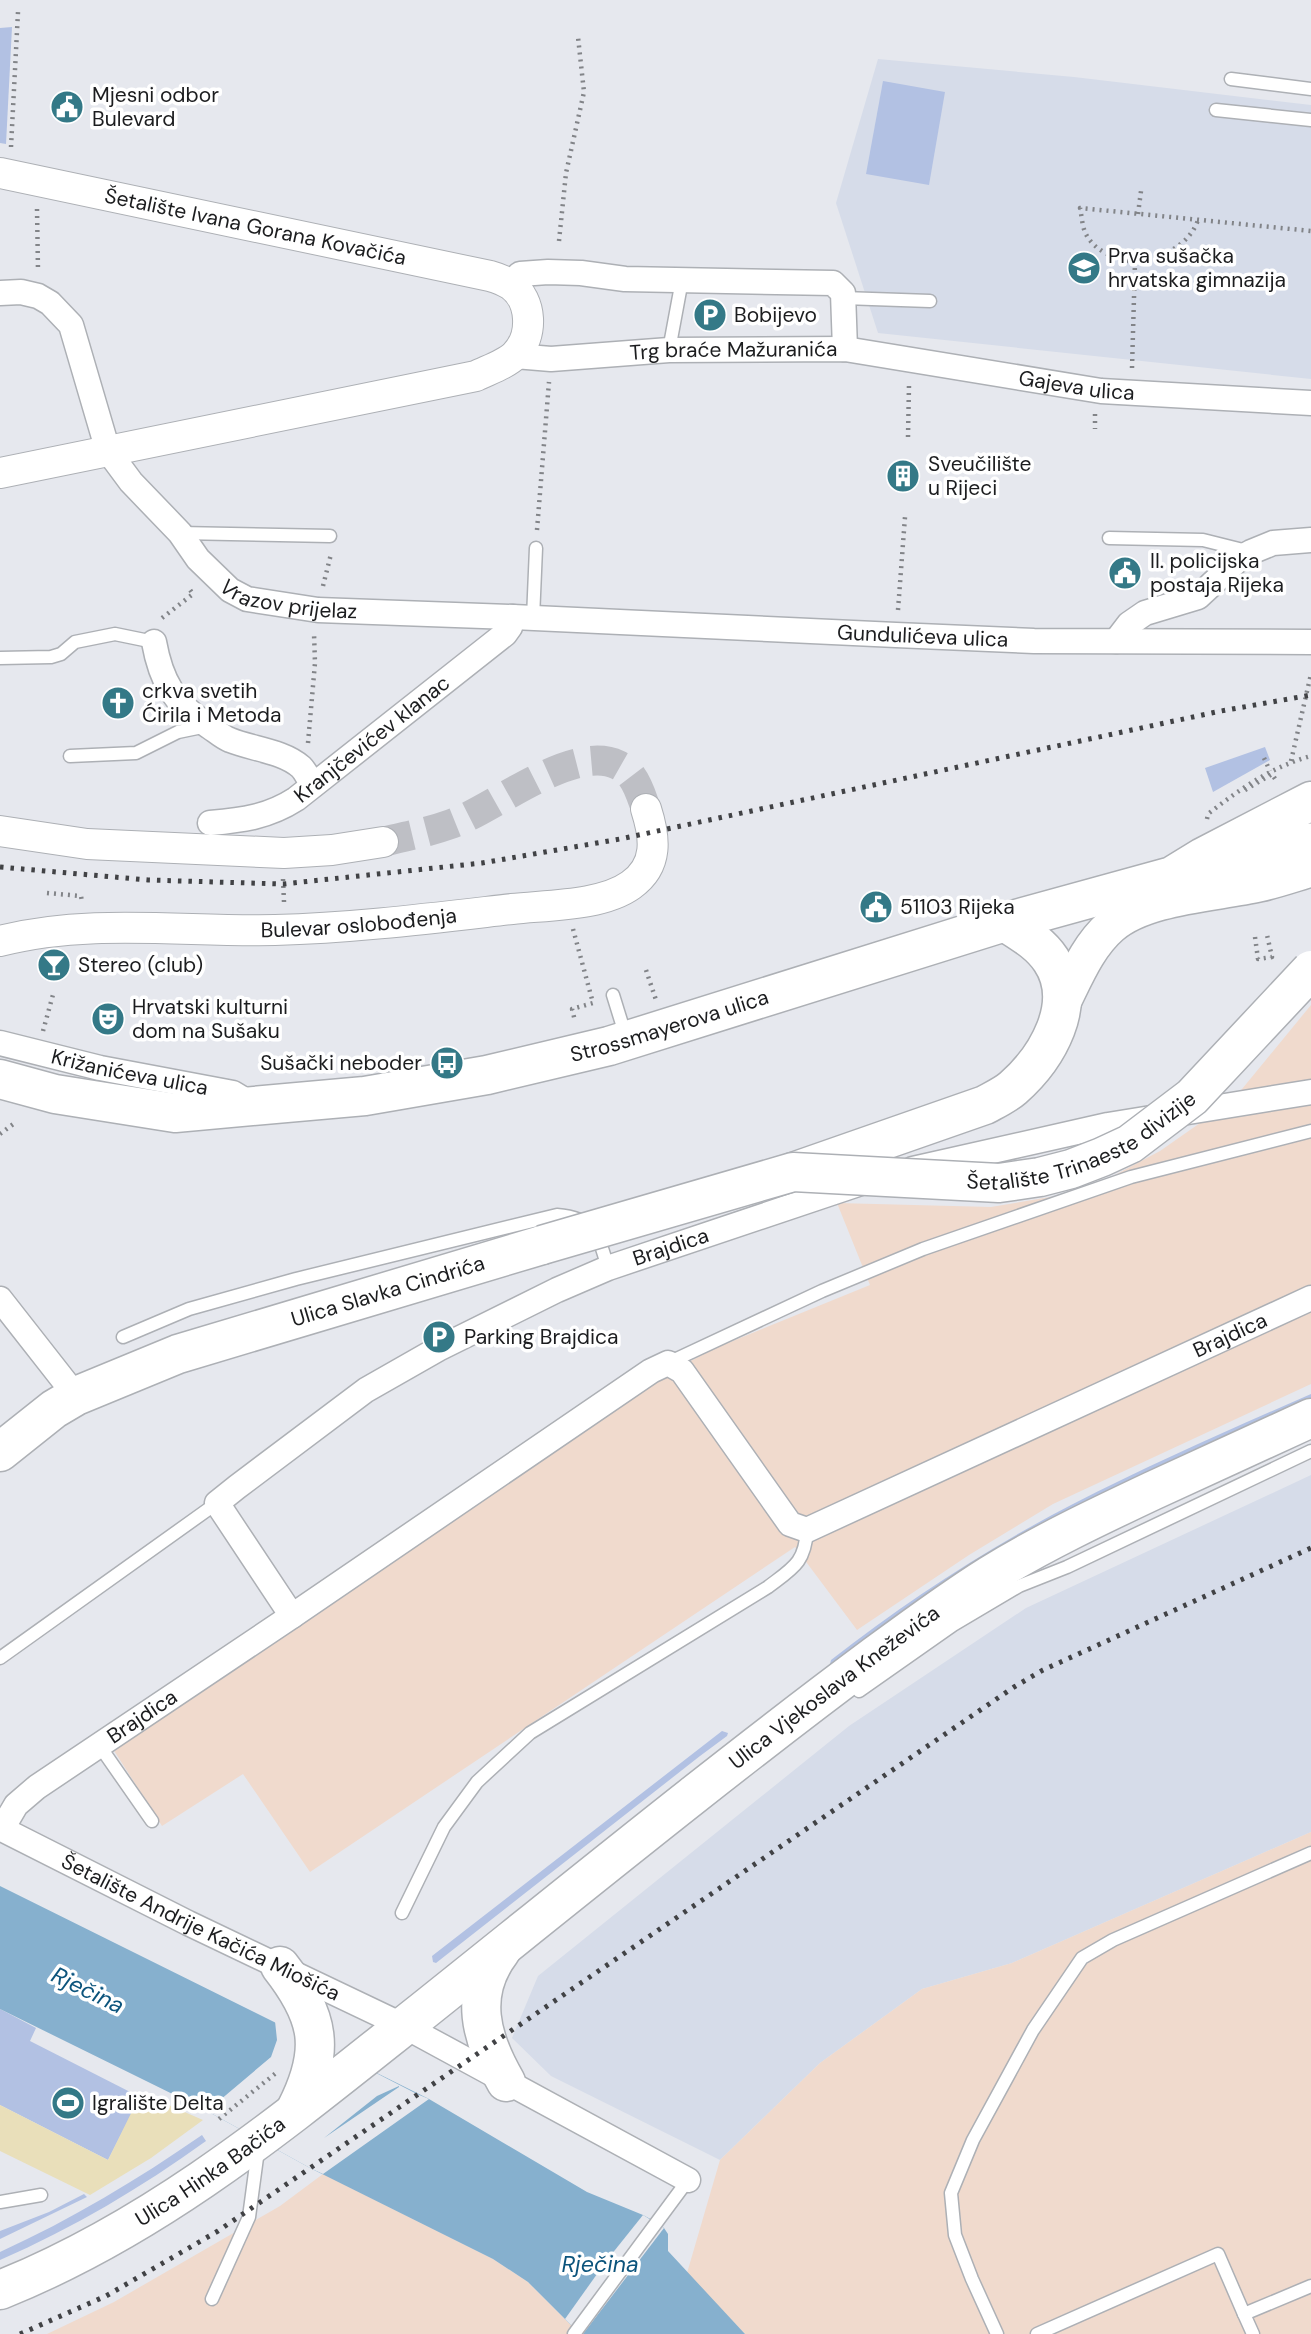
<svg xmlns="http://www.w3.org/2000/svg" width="1311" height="2334" viewBox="0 0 1311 2334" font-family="'DM Sans',sans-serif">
<rect width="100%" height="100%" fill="#e6e8ee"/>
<!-- built -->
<g fill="#d6dce9">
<path d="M878,59l196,18 237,28v274l-433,-46 -42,-130z"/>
<path d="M1311,1475v357l-299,131 -90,26 -102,74 -100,97 -169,-84 -39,-38 26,-62 311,-250 177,-118z"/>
</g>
<!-- industrial -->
<g fill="#f0dacd">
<path d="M1311,1005v379l-258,120 -84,51 -112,75 -62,-83 -485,325 -67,-98 -81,52 -49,-77 557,-377 43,-23 157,-64 -33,-82 154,4 65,-11 55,-19 49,-26 73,-51z"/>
<path d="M1311,1832v502h-566l-58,-61 33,-113 100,-97 102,-74 90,-26z"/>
<path d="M323,2174l170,85 35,23 52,52h-533l67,-32 166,-96z"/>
</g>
<!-- green -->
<g fill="#b2c1e3">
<path d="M12,27l-6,117 -6,-1v-115z"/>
<path d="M883,81l62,11 -16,93 -63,-11z"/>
<path d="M1265,747l5,13 -57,32 -8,-24z"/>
<path d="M1311,1394v8l-479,264 -2,-2 1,-4c75,-59 157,-112 242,-156 78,-40 158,-75 238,-110z"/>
<path d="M722,1731l6,2 -1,3 -27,20 -264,207 -3,-1 -1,-6z"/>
<path d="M0,2009l36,19 -6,13 110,56 -32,63 -108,-55z"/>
<path d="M202,2135l4,6c-65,47 -133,87 -206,119v-8c72,-33 137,-72 202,-117z"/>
<path d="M84,2194l3,3 -87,42v-8l49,-19z"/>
</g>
<!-- sand -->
<path fill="#e9dfba" d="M141,2093l62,27 -52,38 -61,37 -90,-44v-46l108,55z"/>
<!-- water -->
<path fill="#86b0ce" d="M0,1886l393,195 36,18 158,93 56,23 13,7 8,6 4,6v17l77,83h-165l-52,-52 -35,-23 -183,-91 -103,-57 -207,-102z"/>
<!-- pier -->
<g fill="#e6e8ee" fill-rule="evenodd">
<path d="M275,2021l142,73 12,5 -106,75 -13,-6 -103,-57 64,-54 6,-17zM399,2086v1l-75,51 53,-42z"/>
<path d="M643,2215l21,13 -81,106h-3l-15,-15 42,-59z"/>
</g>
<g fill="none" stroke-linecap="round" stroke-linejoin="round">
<!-- tertiary-tunnel -->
<path stroke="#bebfc5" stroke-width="30" stroke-dasharray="30 15" stroke-linecap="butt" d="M383,842c23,-6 46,-10 68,-18 43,-15 122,-81 167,-59 17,8 22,27 28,44"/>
<defs>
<g id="service">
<path d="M1231,79l80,10"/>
<path d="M1216,110l95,10"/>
<path d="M843,298l87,3"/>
<path d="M669,350l13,-70"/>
<path d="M180,533l150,3"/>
<path d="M1109,538l94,2 44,11"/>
<path d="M533,618l3,-70"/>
<path d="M0,658l51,-1 10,-3 14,-12 40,-8 39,8"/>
<path d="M70,756l66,-3 42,-21 29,-6"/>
<path d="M613,995l13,42"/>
<path d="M123,1337l66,-28 107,-30 261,-64c39,3 41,20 51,53"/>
<path d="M668,1363l154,-72 101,-42 208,-72 180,-46"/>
<path d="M0,1658l217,-155"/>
<path d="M859,1691l94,-66 66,-39 48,-19 244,-116"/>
<path d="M99,1745l53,76"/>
<path d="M402,1913l42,-86 33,-45 53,-49 238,-146c25,-19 37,-24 39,-57"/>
<path d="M0,2202l41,-7"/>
<path d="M212,2299l37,-82 9,-67"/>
<path d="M574,2334l114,-154"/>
<path d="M997,2334l-25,-55 -17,-44 -4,-42 22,-53 60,-110 49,-72 31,-18 198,-87"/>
<path d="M1037,2334l181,-80 26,60"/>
<path d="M1253,2334l-9,-20 67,-28"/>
</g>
<g id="minor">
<path d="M509,284l11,-10 28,-2 33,1 44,6 208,4 10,10 2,56"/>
<path id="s1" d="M0,293l21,-1 17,4 12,7 21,22 37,126 23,31 49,51 18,26 32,31 17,9 71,11 195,7 383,18 138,6 277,1"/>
<path id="s2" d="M515,356l36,3 118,-9 176,-1 256,42 210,12"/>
<path d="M1116,641l13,-17 16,-11 53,-16 42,-39 11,-6 22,-9 38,-3"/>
<path d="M154,642c7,39 20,61 53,83 8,5 15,12 23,15 22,9 53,11 71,27 5,5 8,13 12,18"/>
<path id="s3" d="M210,823c33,-3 58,-6 86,-24l209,-165 5,-7 3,-10"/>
<path id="s4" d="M0,1043l100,25 133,25 15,9"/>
<path d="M913,1169l195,-44 203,-33"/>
<path d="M0,1299l76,97"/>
<path id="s5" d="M292,1616l-75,-113 20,-16 129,-97 72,-41 119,-59 51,-22 253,-85"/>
<path id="s6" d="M0,1828l188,95 216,103 284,154"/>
<path id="s7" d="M2,1829l14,-24 21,-18 255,-171 359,-245 17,-8 14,8 108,153 17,6 504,-232"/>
</g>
<g id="tertiary">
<path id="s8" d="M0,173l490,103c7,2 15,5 21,9 21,15 23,51 4,70 -9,9 -27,15 -39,21l-476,97"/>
<path d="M0,831l87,13 197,9 48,-3 51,-8"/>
<path id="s9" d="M0,941c89,-23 184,-9 275,-11 79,-2 158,-12 237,-21 35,-4 90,-3 119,-24 28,-20 24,-48 15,-76"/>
</g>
<g id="secondary">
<path d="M1196,870l115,-29"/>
<path d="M1063,1002c13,-26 25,-56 48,-76 35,-30 104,-32 148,-42 18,-4 35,-10 52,-15"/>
</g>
<g id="primary">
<path id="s10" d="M0,1079l55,15 120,19 190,-17 122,-21 122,-29 396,-124 167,-46 31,-19 108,-56"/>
<path d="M793,1172l192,-67c9,-5 20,-10 28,-17 34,-30 67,-85 38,-128 -11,-17 -29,-27 -46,-38"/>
<path id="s11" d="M0,1452l54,-43 22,-13 102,-42 364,-109"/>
<path d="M501,1951c-33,43 -20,88 5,131"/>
<path d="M280,1966c40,51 46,84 16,143"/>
<path id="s12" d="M0,2290c160,-64 289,-173 423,-279 149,-119 297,-240 450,-354 38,-28 77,-57 117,-82 52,-32 107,-58 162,-84 53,-24 106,-49 159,-73"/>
</g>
</defs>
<!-- service casing -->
<use href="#service" stroke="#adb0b5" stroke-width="15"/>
<!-- minor casing -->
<use href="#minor" stroke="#adb0b5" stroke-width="27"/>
<!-- tertiary casing -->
<use href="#tertiary" stroke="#adb0b5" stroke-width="32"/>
<!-- secondary casing -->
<use href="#secondary" stroke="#adb0b5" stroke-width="38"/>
<!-- primary casing -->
<use href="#primary" stroke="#adb0b5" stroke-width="41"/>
<!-- path -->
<g stroke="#828488" stroke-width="4.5" stroke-dasharray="2 5" stroke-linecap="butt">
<path d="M11,147l7,-135"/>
<path d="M37,209l1,62"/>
<path d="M1138,214l3,-23"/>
<path d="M559,241l7,-68 18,-81 -6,-55"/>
<path d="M1135,262c-17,-2 -39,-10 -48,-26 -5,-8 -5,-19 -7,-28l231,23"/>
<path d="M1132,368l3,-106c26,-4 54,-16 63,-42"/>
<path d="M1095,414v15"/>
<path d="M908,437l1,-52"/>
<path d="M537,530l12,-148"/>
<path d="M323,586l8,-32"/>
<path d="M898,610l7,-93"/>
<path d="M162,618l31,-24 -5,-7"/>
<path d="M308,743l7,-80 -1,-30"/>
<path d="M1264,758l6,13"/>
<path d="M1291,761l20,-87"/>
<path d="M1245,790l27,-16 5,8"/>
<path d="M1207,819l1,-5c32,-25 63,-47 103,-58"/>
<path d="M283,879l1,23"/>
<path d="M47,893l34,3 1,6"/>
<path d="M573,929l20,74 -21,6 3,12"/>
<path d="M1255,937l3,22 14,-2 -5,-22"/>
<path d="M646,970l10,30"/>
<path d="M43,1031l11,-40"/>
<path d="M0,1134l16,-12"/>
<path d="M219,2119l57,-46"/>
</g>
<!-- service -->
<use href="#service" stroke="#fff" stroke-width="12"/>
<!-- minor -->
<use href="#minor" stroke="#fff" stroke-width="24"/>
<!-- tertiary -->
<use href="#tertiary" stroke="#fff" stroke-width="30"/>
<!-- secondary -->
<use href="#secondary" stroke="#fff" stroke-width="35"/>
<!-- primary -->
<use href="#primary" stroke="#fff" stroke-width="38"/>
<!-- rail -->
<g stroke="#414245" stroke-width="5" stroke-dasharray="3.5 7" stroke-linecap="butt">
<path d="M0,867l148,13 135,4 199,-21 138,-24 601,-128 90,-16"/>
<path d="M20,2334l86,-38 112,-65 796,-544 29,-17 268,-122"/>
</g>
<defs>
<g id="primary-bridge">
<path id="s13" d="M542,1245l251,-73 206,11 41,-6 31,-8 31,-12 28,-13 62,-47 119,-127"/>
</g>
</defs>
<!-- primary-bridge casing -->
<use href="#primary-bridge" stroke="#adb0b5" stroke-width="41" stroke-linecap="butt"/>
<!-- primary-bridge -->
<use href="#primary-bridge" stroke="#fff" stroke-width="38"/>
</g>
<!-- icons -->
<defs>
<symbol id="civic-disc" viewBox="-11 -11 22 22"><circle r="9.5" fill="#347987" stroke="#fff"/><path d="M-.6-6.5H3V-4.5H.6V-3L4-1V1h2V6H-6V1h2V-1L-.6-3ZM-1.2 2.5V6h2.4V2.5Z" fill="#fff"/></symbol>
<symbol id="school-disc" viewBox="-11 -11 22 22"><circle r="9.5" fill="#347987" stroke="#fff"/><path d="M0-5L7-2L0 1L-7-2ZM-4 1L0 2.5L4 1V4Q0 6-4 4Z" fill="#fff"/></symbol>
<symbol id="parking-disc" viewBox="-11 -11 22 22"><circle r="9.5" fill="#347987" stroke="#fff"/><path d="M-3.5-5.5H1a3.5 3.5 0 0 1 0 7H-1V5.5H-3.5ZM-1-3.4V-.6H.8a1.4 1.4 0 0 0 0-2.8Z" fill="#fff"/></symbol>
<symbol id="building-disc" viewBox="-11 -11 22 22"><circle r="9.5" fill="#347987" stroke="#fff"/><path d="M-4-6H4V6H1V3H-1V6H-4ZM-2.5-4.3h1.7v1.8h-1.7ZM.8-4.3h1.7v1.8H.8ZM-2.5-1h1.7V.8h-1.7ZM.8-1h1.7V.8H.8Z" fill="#fff"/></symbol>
<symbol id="church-disc" viewBox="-11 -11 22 22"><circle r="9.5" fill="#347987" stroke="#fff"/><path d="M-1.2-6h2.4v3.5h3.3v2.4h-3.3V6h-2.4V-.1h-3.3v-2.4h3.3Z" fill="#fff"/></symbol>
<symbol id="bar-disc" viewBox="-11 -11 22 22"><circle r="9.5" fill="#347987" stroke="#fff"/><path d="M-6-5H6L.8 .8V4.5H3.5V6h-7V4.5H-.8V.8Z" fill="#fff"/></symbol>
<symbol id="theatre-disc" viewBox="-11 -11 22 22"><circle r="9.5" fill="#347987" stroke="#fff"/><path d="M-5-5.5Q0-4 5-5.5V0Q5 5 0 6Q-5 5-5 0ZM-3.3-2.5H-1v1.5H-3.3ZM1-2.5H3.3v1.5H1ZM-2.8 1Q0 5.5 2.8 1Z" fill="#fff"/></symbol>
<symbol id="bus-disc" viewBox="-11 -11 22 22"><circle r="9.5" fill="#347987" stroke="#fff"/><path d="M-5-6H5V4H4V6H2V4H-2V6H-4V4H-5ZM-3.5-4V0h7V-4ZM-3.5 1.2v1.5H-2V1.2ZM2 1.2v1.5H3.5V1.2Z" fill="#fff"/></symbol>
<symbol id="stadium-disc" viewBox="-11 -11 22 22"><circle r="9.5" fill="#347987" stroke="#fff"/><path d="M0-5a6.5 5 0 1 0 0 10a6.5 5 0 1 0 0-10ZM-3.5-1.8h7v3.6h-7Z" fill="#fff"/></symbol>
</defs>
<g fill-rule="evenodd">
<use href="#civic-disc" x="48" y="88" width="38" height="38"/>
<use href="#school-disc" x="1065" y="249" width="38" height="38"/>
<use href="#parking-disc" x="691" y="296" width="38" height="38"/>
<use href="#building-disc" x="884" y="457" width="38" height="38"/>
<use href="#civic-disc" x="1106" y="554" width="38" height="38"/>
<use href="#church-disc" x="99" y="684" width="38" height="38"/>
<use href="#civic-disc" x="857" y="888" width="38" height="38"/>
<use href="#bar-disc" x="35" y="946" width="38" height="38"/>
<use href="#theatre-disc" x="89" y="1000" width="38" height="38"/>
<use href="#bus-disc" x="428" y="1044" width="38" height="38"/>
<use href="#parking-disc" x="420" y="1318" width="38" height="38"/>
<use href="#stadium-disc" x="49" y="2084" width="38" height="38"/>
</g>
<g text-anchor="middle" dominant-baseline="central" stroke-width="7" stroke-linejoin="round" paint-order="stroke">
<!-- poi labels -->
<g font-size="21" fill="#1c1d1f" stroke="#fff" text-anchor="start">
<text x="92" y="95">Mjesni odbor<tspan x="92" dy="24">Bulevard</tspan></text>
<text x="1108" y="256">Prva sušačka<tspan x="1108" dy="24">hrvatska gimnazija</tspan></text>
<text x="734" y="315">Bobijevo</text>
<text x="928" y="464">Sveučilište<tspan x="928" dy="24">u Rijeci</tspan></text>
<text x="1150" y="561">II. policijska<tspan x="1150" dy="24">postaja Rijeka</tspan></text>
<text x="142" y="691">crkva svetih<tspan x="142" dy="24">Ćirila i Metoda</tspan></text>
<text x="900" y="907">51103 Rijeka</text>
<text x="78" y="965">Stereo (club)</text>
<text x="132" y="1007">Hrvatski kulturni<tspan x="132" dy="24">dom na Sušaku</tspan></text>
<text x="422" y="1063" text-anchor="end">Sušački neboder</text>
<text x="464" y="1337">Parking Brajdica</text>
<text x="92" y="2103">Igralište Delta</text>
</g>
<!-- street labels -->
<g font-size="21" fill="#1c1d1f" stroke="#fff">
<text stroke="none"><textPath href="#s8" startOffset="261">Šetalište Ivana Gorana Kovačića</textPath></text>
<text stroke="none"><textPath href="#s2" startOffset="219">Trg braće Mažuranića</textPath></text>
<text stroke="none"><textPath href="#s2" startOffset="565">Gajeva ulica</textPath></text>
<text stroke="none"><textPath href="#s1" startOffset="460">Vrazov prijelaz</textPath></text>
<text stroke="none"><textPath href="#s1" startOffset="1096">Gundulićeva ulica</textPath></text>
<text stroke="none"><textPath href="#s3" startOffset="187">Kranjčevićev klanac</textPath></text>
<text stroke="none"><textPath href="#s9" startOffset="360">Bulevar oslobođenja</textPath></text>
<text stroke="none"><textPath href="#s10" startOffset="682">Strossmayerova ulica</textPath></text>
<text stroke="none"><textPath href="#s4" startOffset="133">Križanićeva ulica</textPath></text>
<text stroke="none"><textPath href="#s13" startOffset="560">Šetalište Trinaeste divizije</textPath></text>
<text stroke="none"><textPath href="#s5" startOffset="660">Brajdica</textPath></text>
<text stroke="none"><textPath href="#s11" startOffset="424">Ulica Slavka Cindrića</textPath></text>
<text stroke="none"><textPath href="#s7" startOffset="1503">Brajdica</textPath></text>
<text stroke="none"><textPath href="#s12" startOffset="1032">Ulica Vjekoslava Kneževića</textPath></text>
<text stroke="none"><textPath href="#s7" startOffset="182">Brajdica</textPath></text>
<text stroke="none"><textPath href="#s6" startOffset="224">Šetalište Andrije Kačića Miošića</textPath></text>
<text stroke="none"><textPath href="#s12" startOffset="242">Ulica Hinka Bačića</textPath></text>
</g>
<!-- water labels -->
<g font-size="23" font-style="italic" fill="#0c547c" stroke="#fff">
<text transform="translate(88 1990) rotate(26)">Rječina</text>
<text x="600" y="2264">Rječina</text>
</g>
</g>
</svg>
